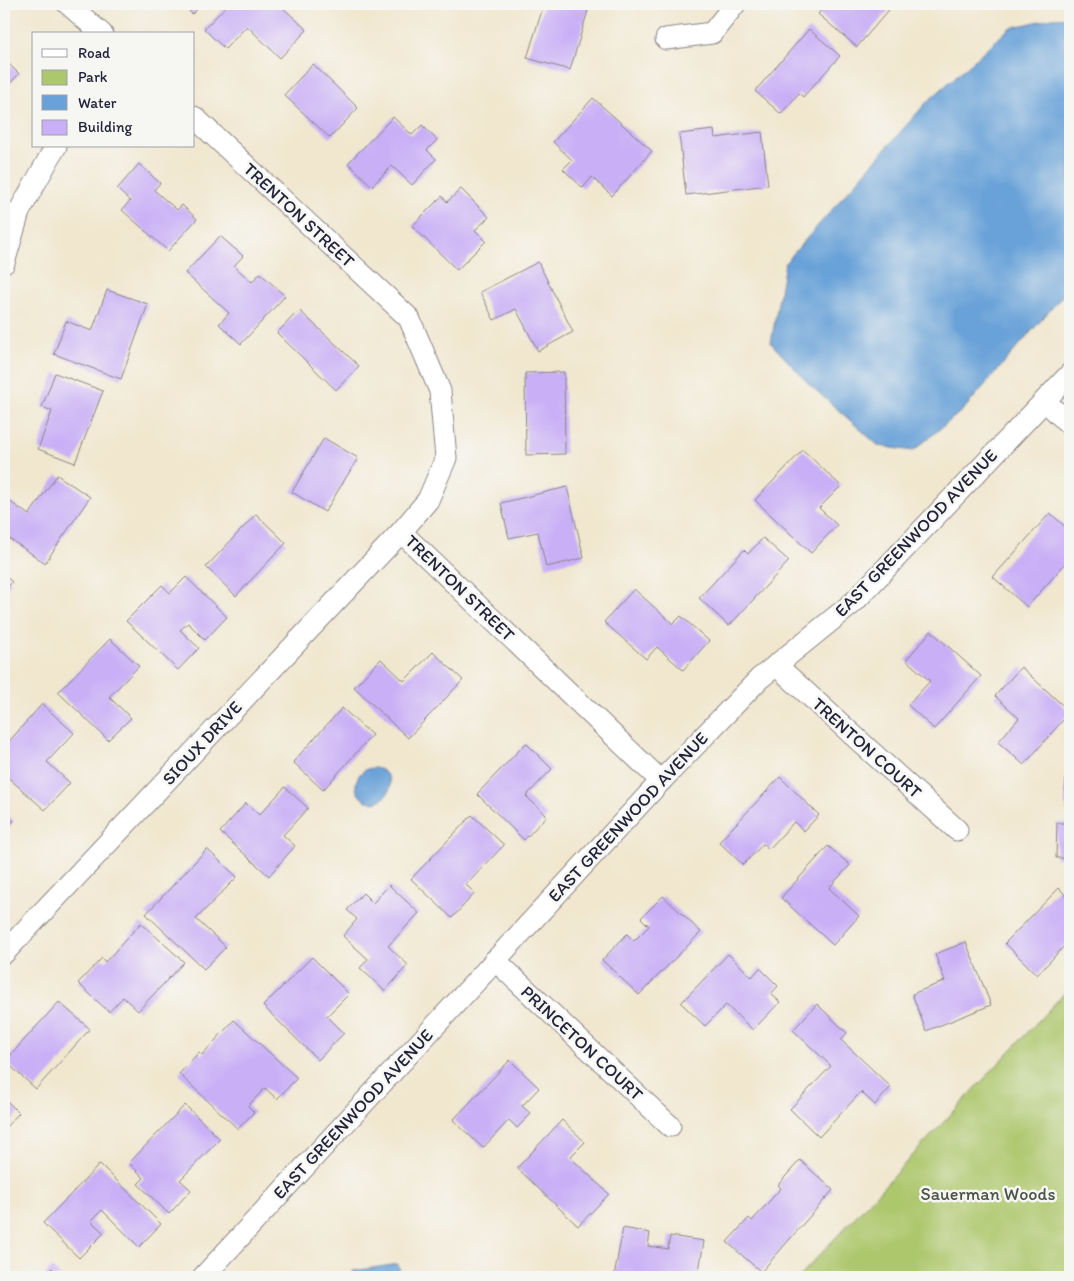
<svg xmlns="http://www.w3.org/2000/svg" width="1074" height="1281" viewBox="0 0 1074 1281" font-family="Itim,sans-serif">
<rect width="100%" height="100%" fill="#f6f6f2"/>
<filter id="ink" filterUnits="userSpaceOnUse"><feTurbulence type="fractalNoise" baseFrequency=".02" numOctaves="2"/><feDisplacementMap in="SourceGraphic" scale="10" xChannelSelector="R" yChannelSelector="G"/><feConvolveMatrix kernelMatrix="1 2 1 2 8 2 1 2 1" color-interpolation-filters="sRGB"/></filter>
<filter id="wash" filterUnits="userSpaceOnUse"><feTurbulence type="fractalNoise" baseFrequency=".0096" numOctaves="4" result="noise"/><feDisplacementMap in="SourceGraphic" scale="20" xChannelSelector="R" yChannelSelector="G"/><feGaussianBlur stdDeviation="1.12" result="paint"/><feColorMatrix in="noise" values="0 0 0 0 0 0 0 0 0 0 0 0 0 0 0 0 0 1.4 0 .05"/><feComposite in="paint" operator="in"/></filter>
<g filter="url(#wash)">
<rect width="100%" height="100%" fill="#f1e7cf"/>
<!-- green -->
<path fill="#adc76d" stroke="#687454" d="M1070,987v290h-271z"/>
<!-- water -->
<g fill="#69a2d8" stroke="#46628a">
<path d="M1070,17v270l-106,122 -51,42 -34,-5 -69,-61 -39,-42 14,-80 141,-160 84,-75 42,-10z"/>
<circle cx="373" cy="785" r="17"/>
<path d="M398,1264l3,13h-47l-1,-6z"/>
</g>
<g id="blocks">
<!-- building -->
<g fill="#c9aff6">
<path d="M182,4h21l-11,10z"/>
<path d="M228,4h51l28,26 -27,28 -33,-32 -22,23 -21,-20z"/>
<path d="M544,4h46l-20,66 -43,-12z"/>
<path d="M826,4h68l-37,43 -39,-33z"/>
<path d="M809,29l31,27 -37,41 -4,-4 -18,21 -26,-23z"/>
<path d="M4,59l15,15 -15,16z"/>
<path d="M313,64l45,44 -28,30 -46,-43z"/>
<path d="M593,98l59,53 -40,45 -20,-19 -9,11 -20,-19 9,-9 -19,-18z"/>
<path d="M393,117l19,18 10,-10 15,15 -10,10 9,9 -24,26 -20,-19 -20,20 -24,-23z"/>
<path d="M714,130l1,8 47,-6 6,53 -82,10 -7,-61z"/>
<path d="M139,164l21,19 -6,7 23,20 5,-5 15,14 -29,32 -46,-41 8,-9 -13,-12z"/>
<path d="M461,189l28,28 -14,13 11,11 -29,29 -45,-44 30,-30 5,6z"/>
<path d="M220,236l23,20 -9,10 18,16 8,-9 25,23 -44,48 -22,-20 10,-11 -44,-40z"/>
<path d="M538,262l35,70 -35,19 -22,-42 -22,11 -14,-28z"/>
<path d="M107,290l41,14 -27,75 -67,-25 12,-33 26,10z"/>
<path d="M299,310l60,56 -23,24 -59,-57z"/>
<path d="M564,372l1,82 -39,1 -1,-82z"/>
<path d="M55,373l48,18 -28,72 -37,-14 14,-38 -10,-4z"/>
<path d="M324,438l34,20 -33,54 -33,-20z"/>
<path d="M803,450l38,36 -22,22 18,17 -26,28 -56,-53z"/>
<path d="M57,475l33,22 -45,66 -41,-28v-25l5,-9 20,14z"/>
<path d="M567,487l17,71 -38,9 -8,-35 -29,6 -8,-35z"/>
<path d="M1050,513l20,18v27l-43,49 -34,-30z"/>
<path d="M256,514l30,29 -50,53 -30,-29z"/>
<path d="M763,538l26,23 -60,65 -30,-28 45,-48 4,4z"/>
<path d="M4,575l8,7 -8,9z"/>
<path d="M186,577l41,40 -22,23 -17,-17 -8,7 19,18 -21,22 -52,-49 36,-36 8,8z"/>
<path d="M634,589l39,35 8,-8 28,25 -26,29 -26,-23 -11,12 -42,-37z"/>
<path d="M931,631l50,45 -47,53 -26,-24 22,-24 -24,-21z"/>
<path d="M110,639l29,27 -30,31 22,21 -23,22 -50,-48z"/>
<path d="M433,652l30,28 -55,58 -54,-51 27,-28 23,22z"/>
<path d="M1021,667l49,45 -46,53 -26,-23 21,-24 -24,-22z"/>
<path d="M42,704l32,29 -27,29 23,21 -25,27 -41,-36v-27z"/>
<path d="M342,708l30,27 -49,55 -30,-28z"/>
<path d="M526,743l26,26 -26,27 21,20 -23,24 -47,-46z"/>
<path d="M1066,770h4v36l-5,-1z"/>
<path d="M780,777l39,38 -15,16 -10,-9 -25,27 -6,-5 -20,21 -24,-23z"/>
<path d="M285,787l23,21 -25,27 12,11 -26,30 -49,-44 26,-29 13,12z"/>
<path d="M4,812l10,9 -10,11z"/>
<path d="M472,815l32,30 -38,40 9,8 -23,25 -41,-39z"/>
<path d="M1057,823h13v35h-14z"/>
<path d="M828,846l22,19 -21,23 30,28 -26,29 -52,-47z"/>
<path d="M207,849l30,28 -41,42 30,28 -22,22 -58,-55z"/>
<path d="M389,885l30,28 -31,33 20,19 -23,26 -25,-23 8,-9 -25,-23 14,-17 -10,-9 16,-17 10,10z"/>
<path d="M1059,888l11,12v40l-33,35 -32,-32z"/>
<path d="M663,896l38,36 -62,63 -37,-35 25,-26 7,7 15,-15 -8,-8z"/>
<path d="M141,923l43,39 -46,49 -15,-14 -14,15 -31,-29 24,-25 3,4z"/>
<path d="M966,942l25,63 -65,26 -14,-37 33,-13 -10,-27z"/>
<path d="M728,954l24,23 8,-9 18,18 -7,8 9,8 -27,28 -27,-25 -21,21 -24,-23z"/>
<path d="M312,957l37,37 -22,22 17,17 -26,27 -55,-54z"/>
<path d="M59,1002l31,27 -54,60 -31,-28z"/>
<path d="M817,1004l30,29 -6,7 50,47 -16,18 -14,-13 -42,45 -29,-28 41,-43 -38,-36z"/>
<path d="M234,1020l63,58 -20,21 -12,-11 -17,18 6,6 -16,17 -59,-55 20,-22 3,3z"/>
<path d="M510,1060l29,28 -17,18 9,8 -14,14 -8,-8 -26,28 -30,-28z"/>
<path d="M4,1098l15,15 -15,16z"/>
<path d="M185,1105l35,34 -40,41 11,10 -22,24 -31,-30 6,-6 -15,-15z"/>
<path d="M562,1120l23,22 -15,15 39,37 -31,32 -61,-58z"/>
<path d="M800,1160l33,30 -72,82 -34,-30 22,-24 3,3 29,-33 -3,-3z"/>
<path d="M100,1164l61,60 -22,23 -37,-37 -11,11 13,12 -25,25 -36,-35z"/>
<path d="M623,1228l27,5 -2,13 20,3 2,-13 34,5 -6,36h-84z"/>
<path d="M52,1268l9,9h-18z"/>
</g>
</g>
</g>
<g filter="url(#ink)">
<use href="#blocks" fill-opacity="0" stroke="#8a8485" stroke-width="1"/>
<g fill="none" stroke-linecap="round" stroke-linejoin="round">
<defs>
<g id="street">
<path d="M68,4l34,30"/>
<path d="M666,39l46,-6 23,-29"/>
<path d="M4,263l15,-51 37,-66"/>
<path d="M1045,401l25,24"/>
<path d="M401,532l260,249"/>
<path d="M776,665l181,165"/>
<path d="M4,953l397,-421 27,-32 18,-42 -6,-67 -31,-73 -215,-201"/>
<path d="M495,960l175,166"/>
<path d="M203,1277l458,-496 98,-102 95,-77 216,-228"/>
</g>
</defs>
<!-- street casing -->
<use href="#street" stroke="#8a8485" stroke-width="23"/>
<!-- street -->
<use href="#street" stroke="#fff" stroke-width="21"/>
</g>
</g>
<g text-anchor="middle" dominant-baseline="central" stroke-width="5" stroke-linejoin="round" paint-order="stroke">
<!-- street labels -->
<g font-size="18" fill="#22223b" stroke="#f6f6f2">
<text transform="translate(299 215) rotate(43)">TRENTON STREET</text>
<text transform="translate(916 533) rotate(-46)">EAST GREENWOOD AVENUE</text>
<text transform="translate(460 588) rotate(44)">TRENTON STREET</text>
<text transform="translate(202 743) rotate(-47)">SIOUX DRIVE</text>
<text transform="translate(867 748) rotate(42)">TRENTON COURT</text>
<text transform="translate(628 817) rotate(-47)">EAST GREENWOOD AVENUE</text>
<text transform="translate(582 1043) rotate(43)">PRINCETON COURT</text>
<text transform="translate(353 1114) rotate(-47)">EAST GREENWOOD AVENUE</text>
</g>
<!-- park labels -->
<g font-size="18" fill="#4c544a" stroke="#f6f6f2">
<text x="988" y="1194">Sauerman Woods</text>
</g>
</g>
<!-- margin -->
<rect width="1074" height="1281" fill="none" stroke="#f6f6f2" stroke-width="20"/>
<!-- legend -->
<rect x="32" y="32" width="162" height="115" fill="#f6f6f2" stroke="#a1a1a9"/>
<rect x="42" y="49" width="25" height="8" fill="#ffffff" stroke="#a1a1a9"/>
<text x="78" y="58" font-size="15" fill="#22223b">Road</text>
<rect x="42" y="70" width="25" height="15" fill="#adc76d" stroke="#a1a1a9"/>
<text x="78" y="82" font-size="15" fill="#22223b">Park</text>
<rect x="42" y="95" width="25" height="15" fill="#69a2d8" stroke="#a1a1a9"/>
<text x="78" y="108" font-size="15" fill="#22223b">Water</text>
<rect x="42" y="120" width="25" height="15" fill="#c9aff6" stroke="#a1a1a9"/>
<text x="78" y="132" font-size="15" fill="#22223b">Building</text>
</svg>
